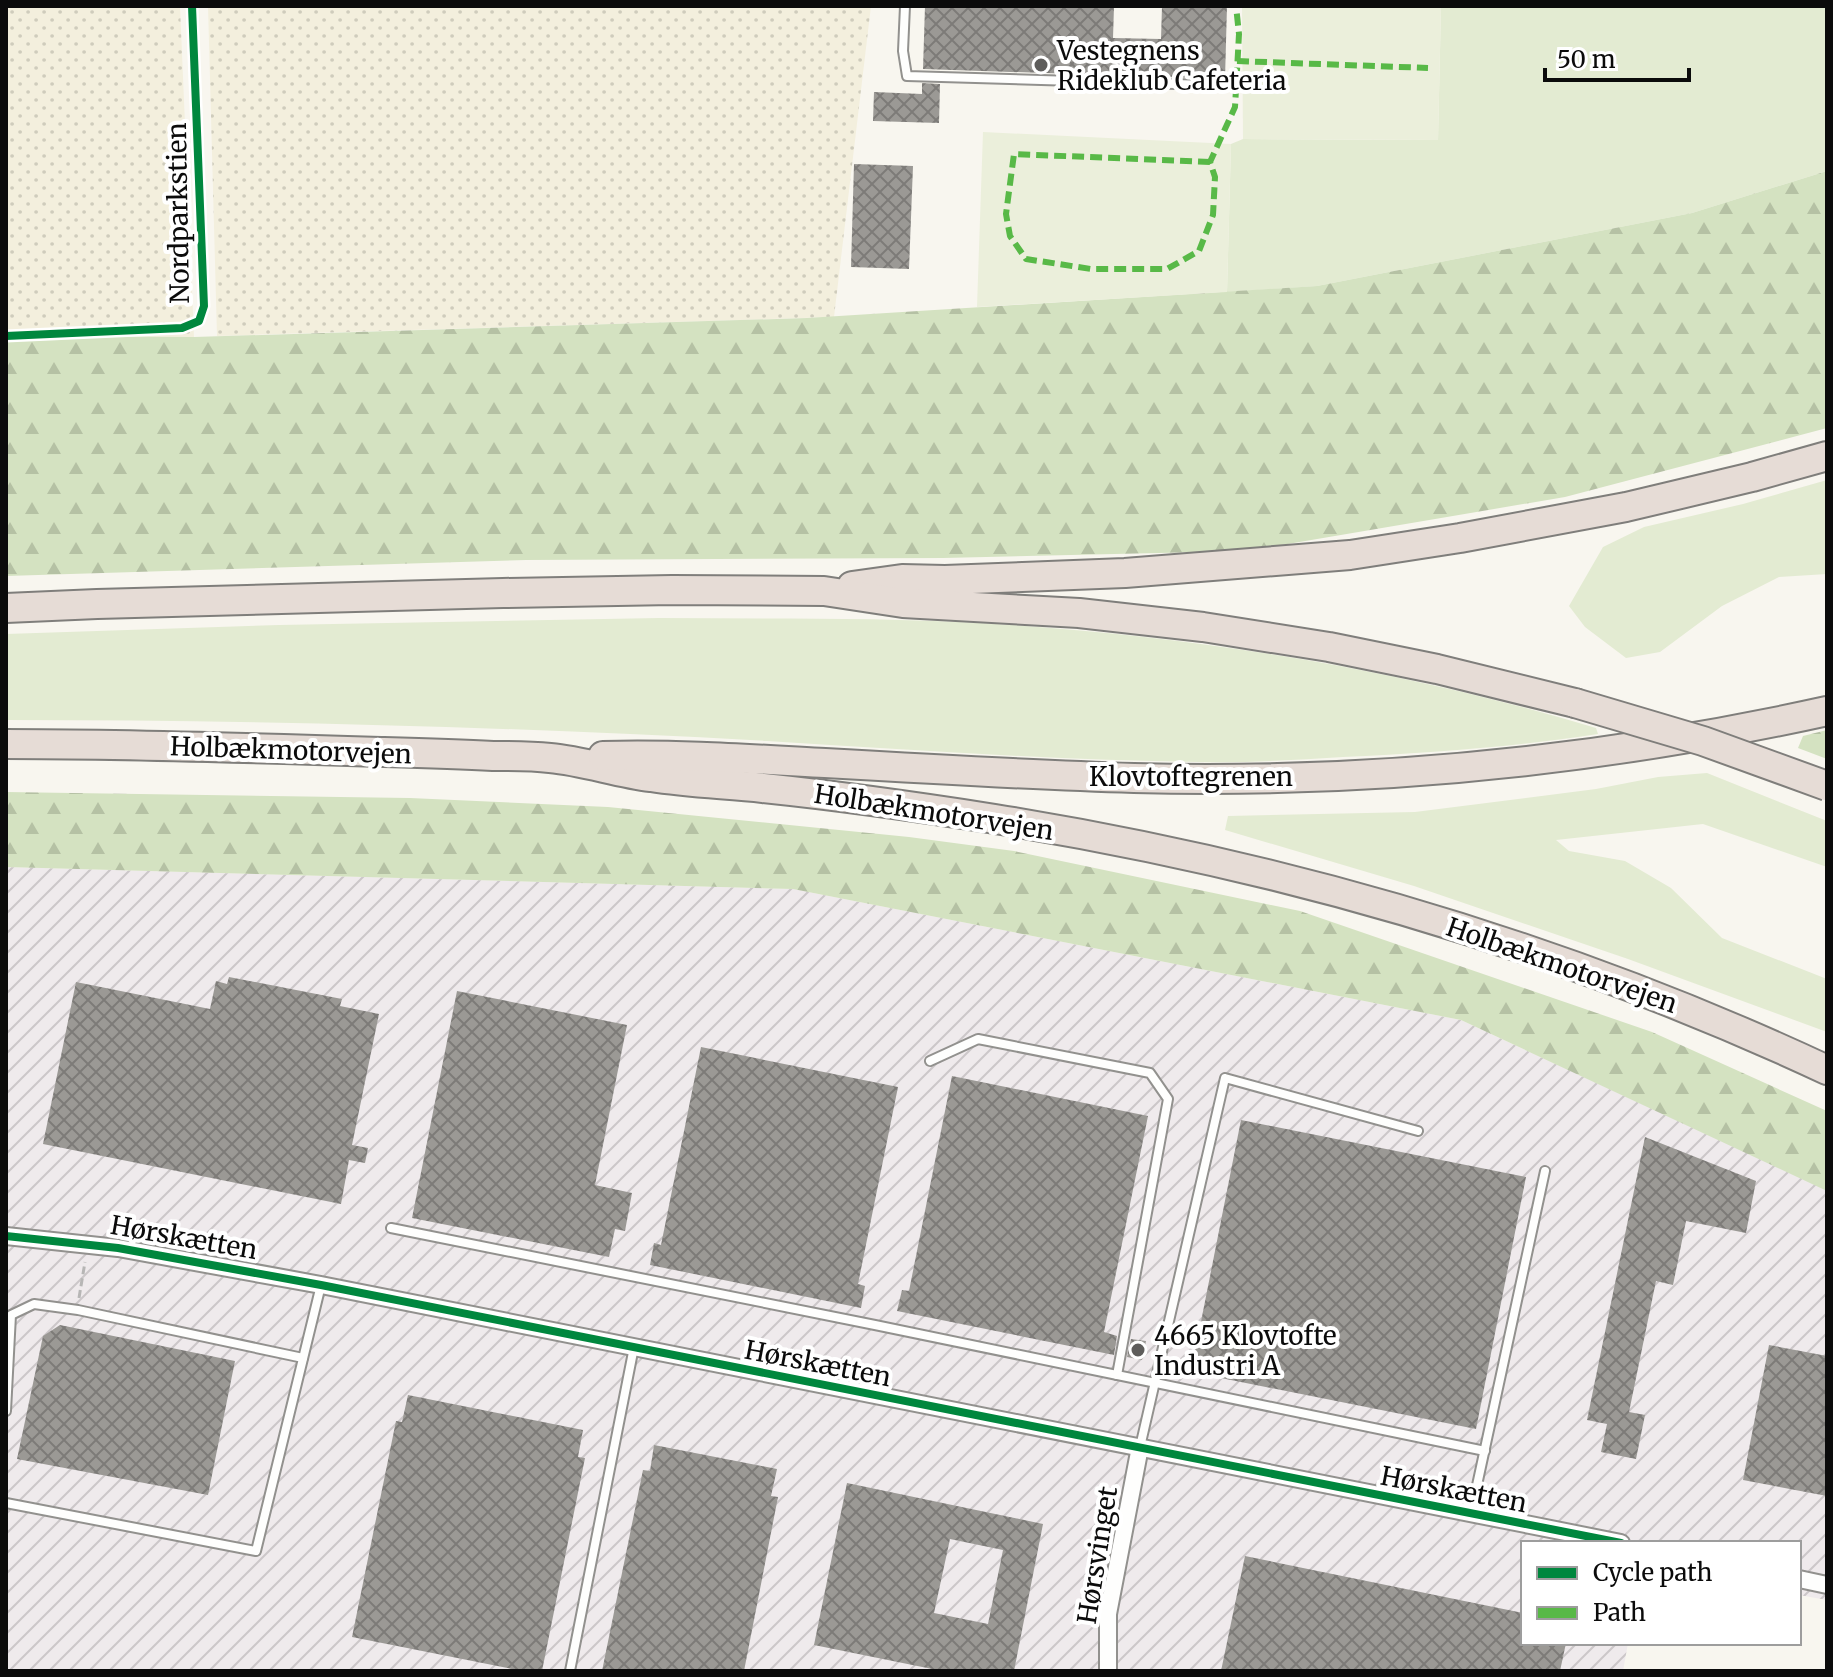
<svg xmlns="http://www.w3.org/2000/svg" width="1833" height="1677" viewBox="0 0 1833 1677" font-family="Merriweather,serif">
<defs>
<pattern id="industrial-furrows" width="10" height="10" patternUnits="userSpaceOnUse" patternTransform="scale(2)"><rect width="10" height="10" fill="#efeaec"/><path d="M-1 1l2-2M0 10L10 0M9 11l2-2" fill="none" stroke="#ccc7c9"/></pattern>
<pattern id="farmland-dots" width="8" height="8" patternUnits="userSpaceOnUse" patternTransform="scale(2)"><rect width="8" height="8" fill="#f3efdd"/><path d="M2 2h.1M6 6h.1" fill="none" stroke="#cfccbc" stroke-width="1.8" stroke-linecap="round"/></pattern>
<pattern id="forest-firs" width="22" height="20" patternUnits="userSpaceOnUse" patternTransform="scale(2)"><rect width="22" height="20" fill="#d4e2c1"/><path d="M5 1l3.5 6h-7zM16 11l3.5 6h-7z" fill="#b5c1a4"/></pattern>
<pattern id="building-cross-hatch" width="8" height="8" patternUnits="userSpaceOnUse" patternTransform="scale(2)"><rect width="8" height="8" fill="#9b9995"/><path d="M0 0l8 8M0 8l8-8" fill="none" stroke="#7d7b78"/></pattern>
</defs>
<rect width="100%" height="100%" fill="#f8f6ef"/>
<!-- industrial -->
<path fill="url(#industrial-furrows)" d="M6,867l787,22 668,131 366,170v410l-28,-5v-52h-276v100h105l-5,28h-1617z"/>
<!-- farmland -->
<g fill="url(#farmland-dots)">
<path d="M6,6h174l14,331 -188,-1z"/>
<path d="M208,6h663l-37,311 -617,19z"/>
</g>
<!-- grass -->
<g fill="#e3ebd2">
<path d="M1441,6h386v165l-135,42 -375,73 -90,6 4,-148 12,-5 195,1z"/>
<path d="M1827,480v94l-48,3 -57,29 -62,46 -34,6 -41,-31 -16,-21 34,-59 41,-20 99,-23z"/>
<path d="M659,618c107,1 215,-1 322,5 207,12 416,45 615,105l2,6c-84,13 -170,19 -255,23 -48,3 -96,6 -144,5 -144,-2 -288,-12 -432,-21 -253,-14 -507,-21 -761,-21v-86l273,-9z"/>
<path d="M1707,773l120,48v46l-124,-43 -147,16 13,11 56,10 46,27 51,50 105,41v53l-199,-73 -214,-73 -189,-56 3,-14 187,-4 181,-23 62,-12z"/>
</g>
<!-- forest -->
<g fill="url(#forest-firs)">
<path d="M1827,171v257l-262,69 -319,54 -303,7 -417,2 -520,16v-240l188,1 613,-19 510,-32 375,-73z"/>
<path d="M1827,730v29l-29,-11 5,-12z"/>
<path d="M6,792l404,6 198,9 301,30 105,14 286,60 352,121 175,79v80l-366,-171 -668,-131 -787,-22z"/>
</g>
<!-- pitch -->
<g fill="#ebefdb">
<path d="M1242,6h199l-3,134 -195,-1z"/>
<path d="M983,132l248,12 -4,148 -250,15z"/>
</g>
<!-- building -->
<g fill="url(#building-cross-hatch)" fill-rule="evenodd">
<path d="M925,6h189l-1,32 48,1 1,-33h65l-2,73 -302,-10z"/>
<path d="M922,83l18,1 -1,39 -66,-2 1,-29 48,2z"/>
<path d="M854,164l59,2 -4,103 -58,-2z"/>
<path d="M229,977l113,22 -2,7 39,8 -27,131 16,3 -3,15 -16,-3 -8,44 -298,-60 33,-162 134,27 6,-28 11,3z"/>
<path d="M457,991l170,34 -32,160 37,8 -7,38 -10,-2 -6,28 -197,-39z"/>
<path d="M701,1047l197,40 -40,197 7,2 -4,22 -211,-43 4,-22 7,2z"/>
<path d="M952,1076l196,40 -44,216 13,4 -3,19 -217,-44 5,-21 7,1z"/>
<path d="M1241,1120l285,57 -50,252 -285,-57z"/>
<path d="M1645,1137l111,44 -10,52 -60,-12 -13,64 -17,-4 -27,131 16,3 -9,44 -35,-7 6,-28 -20,-4z"/>
<path d="M60,1325l175,36 -27,134 -191,-36 26,-123z"/>
<path d="M1131,1339l15,2 -4,19 -15,-3z"/>
<path d="M1769,1345l58,11v140l-84,-16z"/>
<path d="M408,1395l175,35 -5,27 7,1 -43,213h-20l-170,-34 44,-216 6,1z"/>
<path d="M654,1445l123,24 -6,27 7,1 -34,174h-142l41,-201 7,1z"/>
<path d="M847,1483l196,41 -29,147h-72l-128,-26zM950,1539l53,11 -15,74 -54,-11z"/>
<path d="M1245,1556l278,57v30h43l-6,28h-339z"/>
</g>
<g fill="none" stroke-linecap="round" stroke-linejoin="round">
<defs>
<g id="service">
<path d="M905,6l-2,45 4,25 301,9"/>
<path d="M930,1061l48,-22 172,34 18,26 -51,276"/>
<path d="M391,1228l484,97 610,126"/>
<path d="M6,1411l5,-96 23,-11 44,6 225,48"/>
<path d="M1140,1447l85,-369 193,53"/>
<path d="M6,1503l250,48 65,-266"/>
<path d="M1471,1513l74,-342"/>
<path d="M570,1671l64,-324"/>
</g>
<g id="minor">
<path d="M6,1236l112,12 203,37 1300,258"/>
<path d="M1799,1579l28,6"/>
<path d="M1108,1671v-57l32,-167"/>
</g>
<g id="motorway">
<path d="M852,586l50,-7 43,1 180,-7 225,-18 110,-17 166,-31 126,-30 75,-21"/>
<path d="M6,608l91,-4 406,-11 169,-3 152,1 79,12 176,10 124,14 126,20 108,22 138,34"/>
<path d="M6,744c125,0 250,4 375,8 37,1 75,2 112,4 19,0 38,0 57,2 34,3 67,15 101,19 37,6 75,7 112,11 77,8 155,19 232,31 286,46 569,128 832,251"/>
<path d="M603,756c74,-2 148,3 222,7 103,6 206,12 309,15 232,6 466,-17 693,-67"/>
</g>
</defs>
<!-- service casing -->
<use href="#service" stroke="#92918e" stroke-width="12"/>
<!-- minor casing -->
<use href="#minor" stroke="#92918e" stroke-width="20"/>
<!-- motorway casing -->
<use href="#motorway" stroke="#7f7e7b" stroke-width="32"/>
<!-- path -->
<path stroke="#b7b6b5" stroke-width="3" stroke-dasharray="8 4" stroke-linecap="butt" d="M79,1298l6,-36"/>
<!-- service -->
<use href="#service" stroke="#fefefd" stroke-width="8"/>
<!-- minor -->
<use href="#minor" stroke="#fefefd" stroke-width="16"/>
<!-- motorway -->
<use href="#motorway" stroke="#e6dcd6" stroke-width="28"/>
<defs>
<path id="motorway-bridge" d="M1575,703l128,38 124,45"/>
</defs>
<!-- motorway-bridge casing -->
<use href="#motorway-bridge" stroke="#7f7e7b" stroke-width="32" stroke-linecap="butt"/>
<!-- motorway-bridge -->
<use href="#motorway-bridge" stroke="#e6dcd6" stroke-width="28"/>
<!-- quiet -->
<g stroke="#58b947" stroke-width="6" stroke-dasharray="12 6" stroke-linecap="butt">
<path d="M1237,61l191,7"/>
<path d="M1208,85l28,2"/>
<path d="M1210,162l-196,-8 -8,60 4,22 16,23 65,10h76l32,-18 14,-36 2,-38 -5,-15 25,-55 4,-73 -3,-28"/>
</g>
<defs>
<g id="cycleway">
<path d="M6,336l176,-8 17,-7 5,-15 -12,-300"/>
<path d="M6,1236l112,12 203,37 1300,258"/>
</g>
</defs>
<!-- cycleway casing -->
<use href="#cycleway" stroke="#fff" stroke-width="13"/>
<!-- cycleway -->
<use href="#cycleway" stroke="#00873e" stroke-width="8"/>
</g>
<!-- markers -->
<g fill="#5e5d5b" stroke="#fff" stroke-width="3">
<circle cx="1041" cy="65" r="8"/>
<circle cx="1138" cy="1350" r="8"/>
</g>
<g text-anchor="middle" dominant-baseline="central" stroke-width="8" stroke-linejoin="round" paint-order="stroke">
<!-- poi labels -->
<g font-size="26" fill="#0b0b0b" stroke="#fff" text-anchor="start">
<text x="1057" y="50">Vestegnens<tspan x="1057" dy="30">Rideklub Cafeteria</tspan></text>
<text x="1154" y="1335">4665 Klovtofte<tspan x="1154" dy="30">Industri A</tspan></text>
</g>
<!-- street labels -->
<g font-size="26" fill="#0b0b0b" stroke="#fff">
<text transform="translate(178 213) rotate(-91)">Nordparkstien</text>
<text transform="translate(291 750) rotate(2)">Holbækmotorvejen</text>
<text x="1191" y="776">Klovtoftegrenen</text>
<text transform="translate(934 812) rotate(9)">Holbækmotorvejen</text>
<text transform="translate(1562 965) rotate(19)">Holbækmotorvejen</text>
<text transform="translate(184 1237) rotate(10)">Hørskætten</text>
<text transform="translate(818 1363) rotate(11)">Hørskætten</text>
<text transform="translate(1454 1489) rotate(11)">Hørskætten</text>
<text transform="translate(1097 1555) rotate(-81)">Hørsvinget</text>
</g>
</g>
<!-- border -->
<rect width="1833" height="1677" fill="none" stroke="#0b0b0b" stroke-width="16"/>
<!-- legend -->
<rect x="1521" y="1541" width="280" height="104" fill="#ffffff" stroke="#9d9d9d" stroke-width="2"/>
<rect x="1537" y="1567" width="40" height="12" fill="#00873e" stroke="#9d9d9d" stroke-width="2"/>
<text x="1593" y="1581" font-size="24" fill="#0b0b0b">Cycle path</text>
<rect x="1537" y="1607" width="40" height="12" fill="#58b947" stroke="#9d9d9d" stroke-width="2"/>
<text x="1593" y="1621" font-size="24" fill="#0b0b0b">Path</text>
<!-- scale -->
<path d="M1545 68v12h144v-12" fill="none" stroke="#0b0b0b" stroke-width="4"/>
<text x="1557" y="68" font-size="24" fill="#0b0b0b" stroke="#ffffff" stroke-width="6" paint-order="stroke">50 m</text>
</svg>
